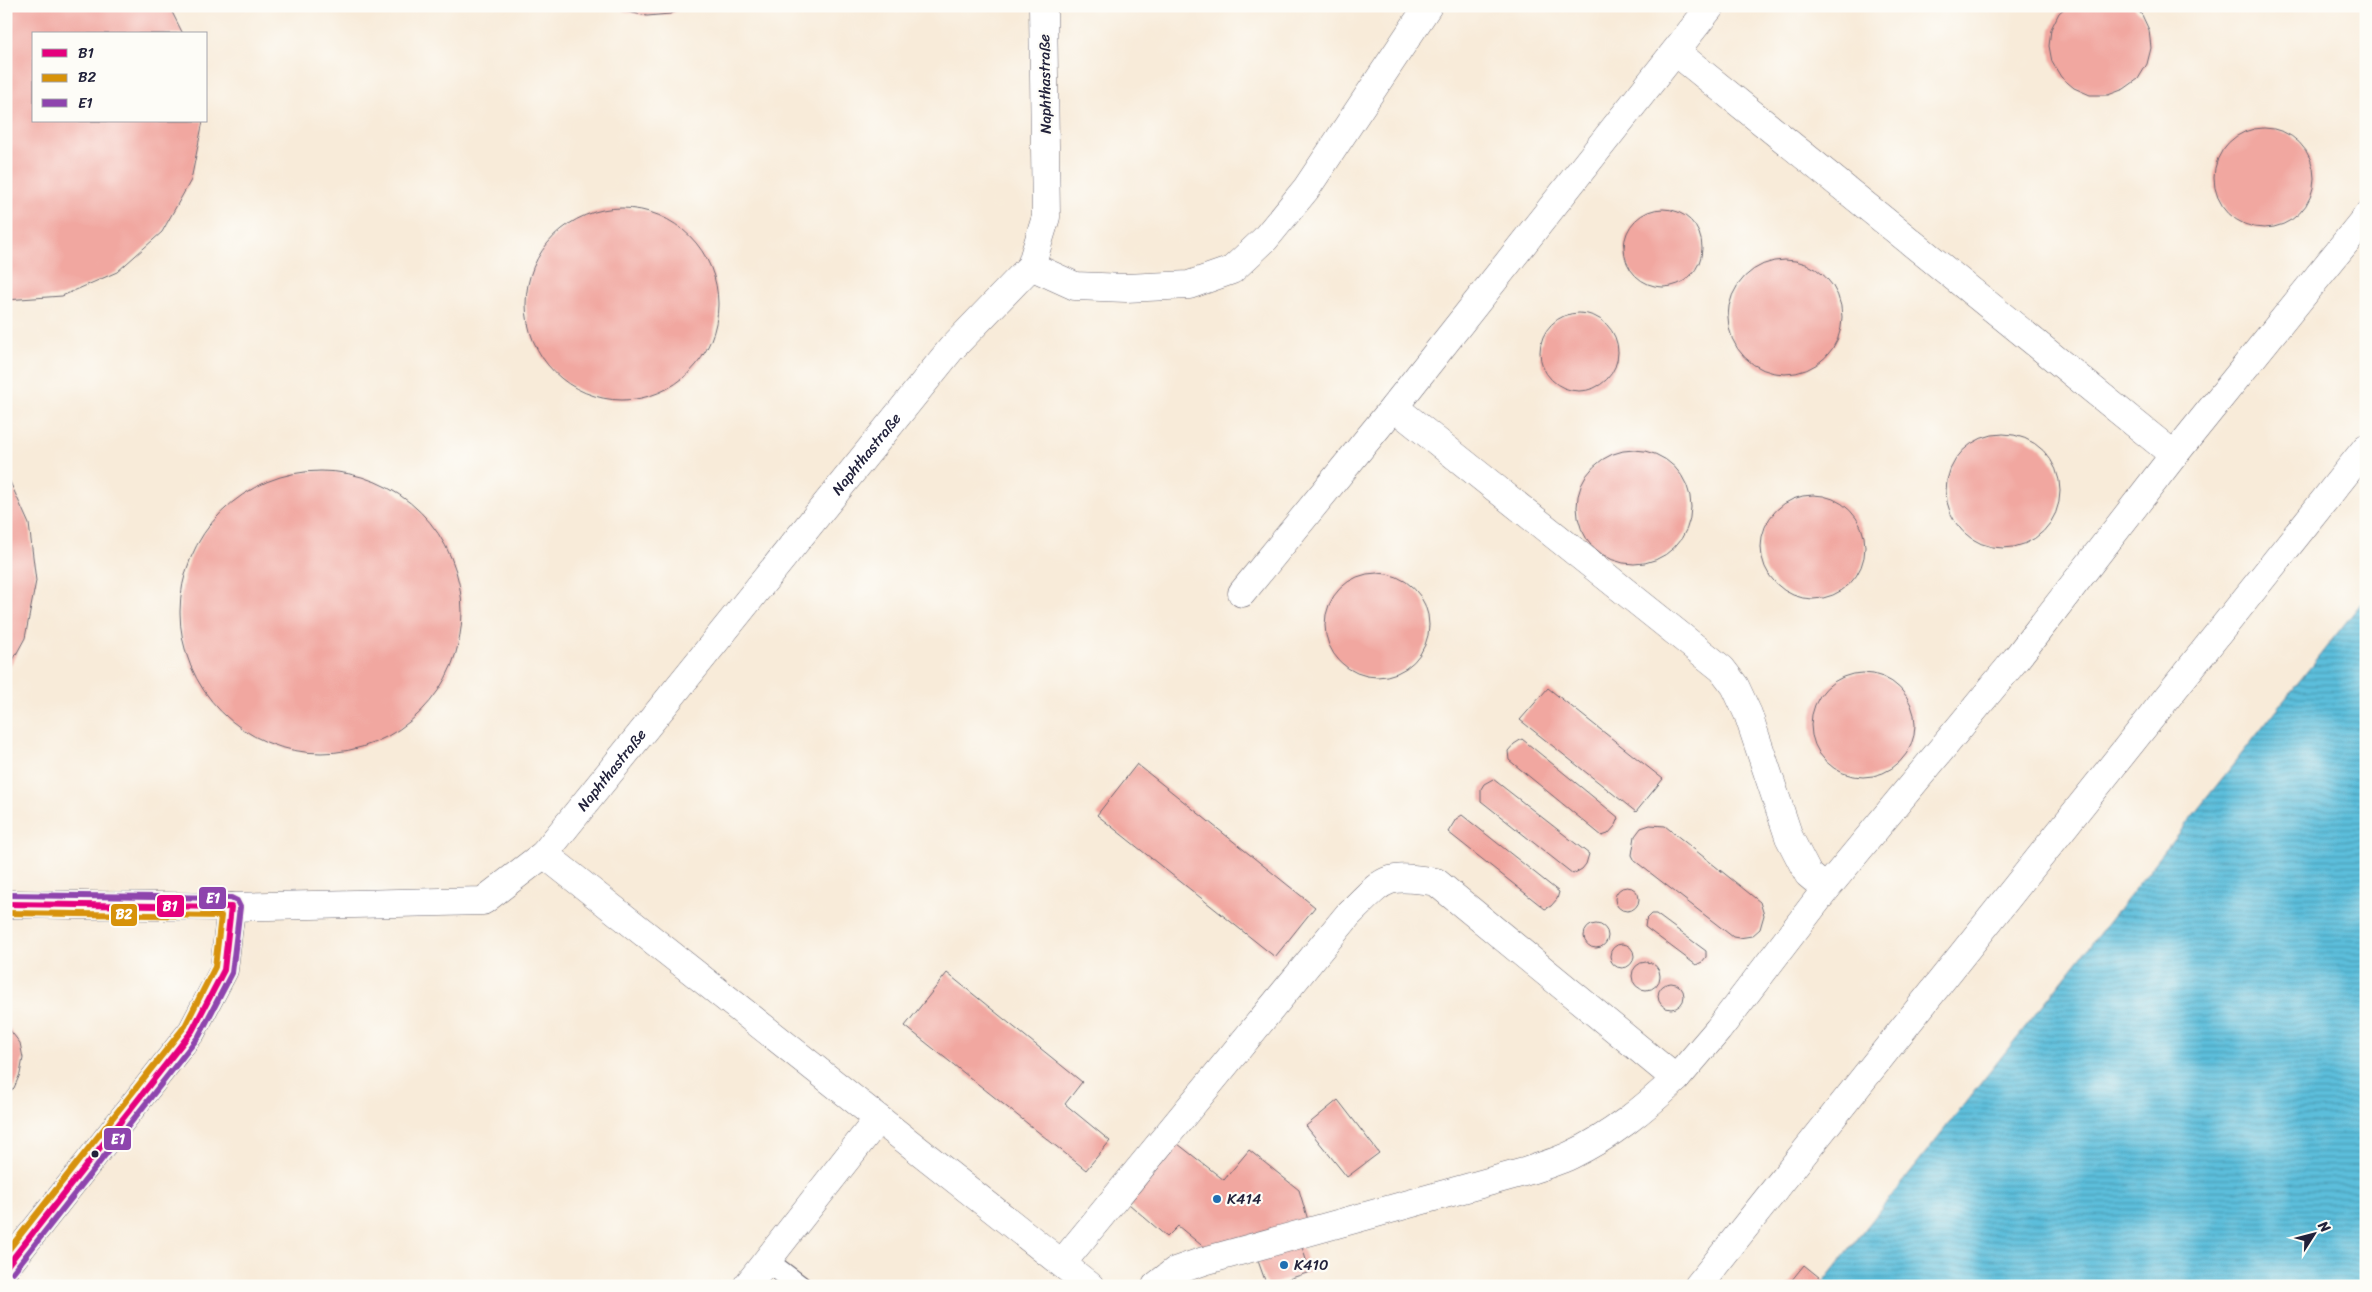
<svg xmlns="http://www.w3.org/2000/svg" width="2372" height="1292" viewBox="0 0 2372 1292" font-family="Sriracha,sans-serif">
<defs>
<pattern id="water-rules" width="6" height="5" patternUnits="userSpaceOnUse" patternTransform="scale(1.25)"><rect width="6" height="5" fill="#5cbedb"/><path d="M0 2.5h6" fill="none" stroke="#4c9ab3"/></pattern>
</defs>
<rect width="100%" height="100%" fill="#fdfcf7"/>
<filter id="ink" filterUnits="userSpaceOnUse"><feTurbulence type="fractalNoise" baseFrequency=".02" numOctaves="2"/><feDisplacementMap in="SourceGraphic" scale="10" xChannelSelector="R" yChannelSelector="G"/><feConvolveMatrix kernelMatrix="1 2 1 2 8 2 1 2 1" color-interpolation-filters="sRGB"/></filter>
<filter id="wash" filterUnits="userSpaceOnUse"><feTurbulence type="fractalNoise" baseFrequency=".0096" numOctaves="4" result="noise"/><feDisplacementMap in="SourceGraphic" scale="20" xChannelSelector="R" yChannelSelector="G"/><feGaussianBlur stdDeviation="1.12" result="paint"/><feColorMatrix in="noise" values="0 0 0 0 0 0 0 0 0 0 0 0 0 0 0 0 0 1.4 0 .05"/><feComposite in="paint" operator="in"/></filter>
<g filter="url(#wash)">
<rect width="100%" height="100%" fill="#f8ebd9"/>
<!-- water -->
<path fill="url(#water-rules)" stroke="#3f708b" d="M2366,597v689h-546z"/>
<g id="blocks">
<!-- building -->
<g fill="#f1a7a0">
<path d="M6,6h163l14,28h-149v87h169l-12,59 -29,52 -45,40 -55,24 -56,4z"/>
<path d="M618,6h69l-17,8 -23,2 -23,-5z"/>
<path d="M2067,6h66l9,9 7,15 2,18 -4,16 -9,15 -14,10 -16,6h-18l-16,-7 -13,-11 -9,-15 -3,-16 2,-17 8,-16z"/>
<circle cx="2264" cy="178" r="50"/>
<circle cx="622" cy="304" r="96"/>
<circle cx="1663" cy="248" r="39"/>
<circle cx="1785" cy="317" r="57"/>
<circle cx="1579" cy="352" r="39"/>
<circle cx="2003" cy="491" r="57"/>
<circle cx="1634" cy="507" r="57"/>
<circle cx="321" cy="612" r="141"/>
<path d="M6,473l23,51 7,57 -11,57 -19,35z"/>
<circle cx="1813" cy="547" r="52"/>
<circle cx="1377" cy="625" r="52"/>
<circle cx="1863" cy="725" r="52"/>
<path d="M1548,688l115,91 -27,33 -116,-92z"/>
<path d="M1522,739l97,79 -3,7 -8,9 -6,2 -93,-76 -1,-9 6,-7z"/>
<path d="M1137,764l178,143 -40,50 -178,-142z"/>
<path d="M1493,779l96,75 -3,10 -4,5 -9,5 -92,-73v-12l3,-5z"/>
<path d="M1462,815l97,77 -2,7 -6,7 -6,3 -97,-77 8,-13z"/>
<path d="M1650,825l15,1 95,76 4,13 -4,14 -8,7 -13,2 -6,-1 -98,-76 -3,-6 3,-19 6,-8z"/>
<circle cx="1627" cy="899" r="12"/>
<path d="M1652,914h4l50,37v6l-4,5 -6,3 -51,-38 1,-7z"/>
<circle cx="1596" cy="936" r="12"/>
<circle cx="1622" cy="956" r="12"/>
<circle cx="1646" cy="976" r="14"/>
<path d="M947,973l135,109 -17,22 45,37 -24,29 -181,-144z"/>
<circle cx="1671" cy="996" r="13"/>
<path d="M6,1025l14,18 3,15 -3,16 -6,14 -8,7z"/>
<path d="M1338,1100l41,53 -32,24 -41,-51z"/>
<path d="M1178,1144l46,36 25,-30 50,40 9,30 -102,29 -28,-23 -11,11 -38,-33z"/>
<path d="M1301,1244l9,28 -43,14 -10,-28z"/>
<path d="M1804,1265l26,21h-43z"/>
</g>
</g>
</g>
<g filter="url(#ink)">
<use href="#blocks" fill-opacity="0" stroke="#6d6872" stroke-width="1"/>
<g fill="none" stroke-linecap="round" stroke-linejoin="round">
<defs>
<path id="lane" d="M767,1261l33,25"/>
<g id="street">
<path d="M1676,52l498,403"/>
<path d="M1031,266l44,20 51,2 63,-3 43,-15 33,-31 41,-50 122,-183"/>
<path d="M1394,407l328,262 13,17 13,28 41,123 19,37 18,15"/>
<path d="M1242,593l152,-186 317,-401"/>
<path d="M544,854l546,432"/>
<path id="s1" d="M6,904l225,3 252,-6 61,-47 407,-505 80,-83 15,-49 -3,-211"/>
<path d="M1062,1263l286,-348c37,-36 35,-42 88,-33l240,197 42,-49 108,-141 190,-230 158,-204 192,-238"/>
<path d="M6,1267l186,-236 32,-61 7,-63"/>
<path d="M747,1286l131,-167"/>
<path d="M1156,1286l19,-15 29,-10 320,-89c16,-5 32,-10 47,-17 40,-19 73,-46 105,-76"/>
<path d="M1698,1286l668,-838"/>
</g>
</defs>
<!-- lane casing -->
<use href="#lane" stroke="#6d6872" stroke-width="23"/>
<!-- street casing -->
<use href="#street" stroke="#6d6872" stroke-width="29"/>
<!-- lane -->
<use href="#lane" stroke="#fff" stroke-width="21"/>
<!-- street -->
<use href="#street" stroke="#fff" stroke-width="28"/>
<defs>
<path id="bus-1" d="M6,904l225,3 -7,63 -32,61 -186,236"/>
<path id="bus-2" d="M6,913l215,3 -6,51 -30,59 -179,227"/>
<path id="bus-3" d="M6,895l225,3 6,3 3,6 -8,66 -33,63 -186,236"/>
</defs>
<!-- bus-1 casing -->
<use href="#bus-1" stroke="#fdfcf7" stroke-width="10"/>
<!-- bus-2 casing -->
<use href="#bus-2" stroke="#fdfcf7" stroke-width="10"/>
<!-- bus-3 casing -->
<use href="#bus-3" stroke="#fdfcf7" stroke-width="10"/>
<!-- bus-1 -->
<use href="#bus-1" stroke="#e5007d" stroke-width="6"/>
<!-- bus-2 -->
<use href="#bus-2" stroke="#d79209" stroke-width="6"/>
<!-- bus-3 -->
<use href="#bus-3" stroke="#8e44ad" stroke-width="6"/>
</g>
</g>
<!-- markers -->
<circle fill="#22223b" stroke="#fdfcf7" stroke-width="2" cx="95" cy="1154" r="4.5"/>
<g fill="#1f6fb2" stroke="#fdfcf7" stroke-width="2">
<circle cx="1217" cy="1199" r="5"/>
<circle cx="1284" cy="1265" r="5"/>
</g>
<g text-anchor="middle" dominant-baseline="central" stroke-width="4.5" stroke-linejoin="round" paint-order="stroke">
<!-- street labels -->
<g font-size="15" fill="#22223b" stroke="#fdfcf7">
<text transform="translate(1045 84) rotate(-91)">Naphthastraße</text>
<text stroke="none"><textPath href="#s1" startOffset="1068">Naphthastraße</textPath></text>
<text stroke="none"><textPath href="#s1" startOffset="662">Naphthastraße</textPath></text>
</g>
<!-- poi labels -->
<g font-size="15" fill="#22223b" stroke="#fdfcf7" text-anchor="start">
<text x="1227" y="1199">K414</text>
<text x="1294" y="1265">K410</text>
</g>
</g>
<g stroke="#fdfcf7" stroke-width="2">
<rect x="198" y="886" width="29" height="24" rx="5" fill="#8e44ad"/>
<rect x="156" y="894" width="29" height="24" rx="5" fill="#e5007d"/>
<rect x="110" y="903" width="28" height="24" rx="5" fill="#d79209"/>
<rect x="103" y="1127" width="29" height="24" rx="5" fill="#8e44ad"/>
</g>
<g font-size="14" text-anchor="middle" font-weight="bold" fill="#fff">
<text x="213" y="903">E1</text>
<text x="170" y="911">B1</text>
<text x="124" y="919">B2</text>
<text x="118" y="1144">E1</text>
</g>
<!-- margin -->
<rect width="2372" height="1292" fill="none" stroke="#fdfcf7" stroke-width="25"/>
<!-- legend -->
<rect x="32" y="32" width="175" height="90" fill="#fdfcf7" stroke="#a5a5ac"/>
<rect x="42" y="49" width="25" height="8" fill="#e5007d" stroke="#a5a5ac"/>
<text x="78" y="58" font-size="15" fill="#22223b">B1</text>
<rect x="42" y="74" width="25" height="8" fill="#d79209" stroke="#a5a5ac"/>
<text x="78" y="82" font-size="15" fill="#22223b">B2</text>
<rect x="42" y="99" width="25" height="8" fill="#8e44ad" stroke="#a5a5ac"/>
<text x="78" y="108" font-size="15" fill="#22223b">E1</text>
<!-- north arrow -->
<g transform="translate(2314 1234) rotate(54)" stroke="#fdfcf7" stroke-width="4" paint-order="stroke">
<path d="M0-4L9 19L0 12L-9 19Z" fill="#22223b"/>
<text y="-8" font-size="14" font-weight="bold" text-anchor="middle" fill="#22223b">N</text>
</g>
</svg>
